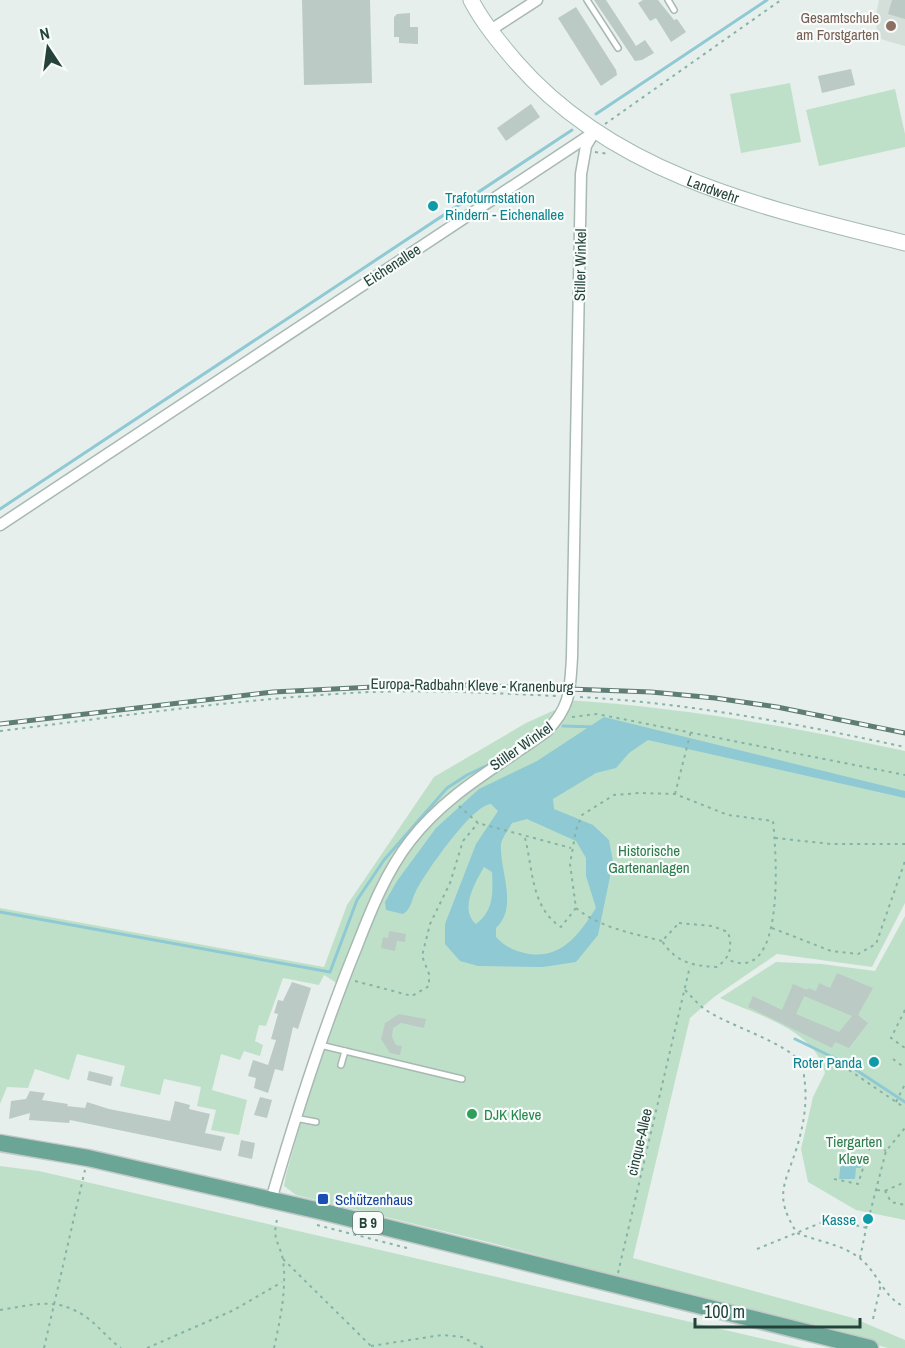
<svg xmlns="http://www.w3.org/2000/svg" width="905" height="1348" viewBox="0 0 905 1348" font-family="'Archivo Narrow',sans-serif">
<rect width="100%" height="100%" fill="#e6efeb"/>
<!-- built -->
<path fill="#d4dfda" d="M879,0h26v46l-28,-8 -1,-23z"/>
<!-- green -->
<g fill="#bfe0c8">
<path d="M790,83l11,59 -60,11 -11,-59z"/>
<path d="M895,89l10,45v13l-86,19 -13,-56z"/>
<path d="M566,700c114,7 227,27 339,51v152l-33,64 -95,-13 -63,43 -24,21 -57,240 220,60 52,22v8h-17l-400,-106 -192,-47 -12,-9 2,-11 34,-123 23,-65 -19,-12 -5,10 -36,-7 -17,48 -7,-1 -4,16 8,4 -3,11 -16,-5 -4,9 -19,-6 -9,36 35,10 -8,35 -28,-5 5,-20 -19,-4 4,-19 -37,-8 -4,16 -40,-9 5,-20 -48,-12 -8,26 -34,-11 -7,19 -21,-1 -7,17v-196l324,59 23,-62 87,-128 92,-54 33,-15z"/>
<path d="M905,916v304l-49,-10 -48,-28 -7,-33 12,-52 12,-24c-9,-43 -68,-58 -105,-75l56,-36 46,2 53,7z"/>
<path d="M0,1166l39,5 764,177h-803z"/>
</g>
<!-- water -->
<g fill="#8ec9d4" fill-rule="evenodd">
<path d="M604,717l301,74v7l-257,-58 -19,13 -13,15 -20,5 -43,26 1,10 39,16 16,15 4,22 -15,73 -22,27 -33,5 -65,-1 -18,-5 -15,-17v-20l31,-80 22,-33 -7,-7c-19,1 -65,68 -75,87 -5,9 -4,17 -13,23l-17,-4 -1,-8 12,-21 39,-53 43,-39 58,-28zM527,819l49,22 10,17v18l10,32c-16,25 -34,51 -67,46 -13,-2 -24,-7 -33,-17v-9c23,-21 3,-59 5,-84 1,-6 8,-15 11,-21zM484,867l8,5c1,20 2,39 -16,52 -17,-15 -1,-41 8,-57z"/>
<path d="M844,1154l15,2v4h3l-1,8h-5l-1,11h-16l2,-18h4z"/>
</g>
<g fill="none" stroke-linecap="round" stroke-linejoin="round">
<!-- stream -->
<g stroke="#8ec9d4" stroke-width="3">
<path d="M596,114l171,-114"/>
<path d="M0,509l572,-379"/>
<path d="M563,726l32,1"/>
<path d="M0,912l330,60 27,-72 27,-40 63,-72 20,-13 23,-11"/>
<path d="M795,1039l52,25 58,38"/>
</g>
</g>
<!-- building -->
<g fill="#bbcac4">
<path d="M302,0h68l2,83 -68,2z"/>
<path d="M594,0h12l30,46 9,-6 9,13 -12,7 -7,1z"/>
<path d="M643,0h15l16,20 3,-1 9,13 -15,10 -15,-24 -6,3 -12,-18z"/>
<path d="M892,0h13v19l-17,-5z"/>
<path d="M576,7l40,63 1,5 -16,11 -43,-68z"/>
<path d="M410,13v14h8v17l-19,-1v-6h-5v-20l3,-3z"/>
<path d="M851,69l4,16 -33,8 -4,-17z"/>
<path d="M531,104l9,13 -34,24 -9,-13z"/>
<path d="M389,931l17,3 -1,8 -8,-1 -2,10 -14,-3 2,-11 5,1z"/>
<path d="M837,973l36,15 -15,27 10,8 -19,25 -14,-6 -3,6 -84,-41 5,-11 29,14 11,-26 14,6 -11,24 43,18 13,-16 -48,-20 4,-8 8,3 3,-8 11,5z"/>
<path d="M292,982l19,6 -13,41 -5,-2 -10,44 -8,-2 -7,24 -14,-5 2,-10 -8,-2 5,-16 15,5 8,-25 -5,-1 7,-25 -4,-1 4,-13 5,1z"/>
<path d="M399,1014l27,5 -2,9 -23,-5 -8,5 -1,9 4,8 6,1 -2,9 -10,-2 -9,-14 4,-16z"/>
<path d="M89,1071l24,6 -2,9 -24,-6z"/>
<path d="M30,1091l15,2 -3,7 26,4 -1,2 18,2 2,-6 22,7 61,12 5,-20 15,4 -1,4 21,5 -5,19 20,4 -4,14 -151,-31 -1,3 -40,-3 1,-7 -21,6 2,-18 15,-2z"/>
<path d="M260,1097l12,3 -5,18 -13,-3z"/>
<path d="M241,1140l14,3 -3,16 -14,-3z"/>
</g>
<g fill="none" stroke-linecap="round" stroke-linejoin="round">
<defs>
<g id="lane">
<path d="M587,0l31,48"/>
<path d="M668,0l6,10"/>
<path d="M320,1045l142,34"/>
<path d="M341,1065l4,-14"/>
<path d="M295,1118l21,4"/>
</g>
<g id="street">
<path d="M489,31l48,-31"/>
<path d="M0,525l593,-392"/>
<path d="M271,1200c25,-86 52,-171 86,-254 14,-36 29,-74 53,-105 37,-48 89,-75 137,-110 24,-25 23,-41 25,-74l9,-483 5,-28 9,-15"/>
</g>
<g id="secondary">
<path id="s1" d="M471,0c12,23 28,42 45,62 99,114 249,146 389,181"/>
</g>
<path id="primary" d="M0,1143l88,15 232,53 550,137"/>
</defs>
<!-- lane casing -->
<use href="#lane" stroke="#a8b8b2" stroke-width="8"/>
<!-- street casing -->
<use href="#street" stroke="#a8b8b2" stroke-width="13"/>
<!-- secondary casing -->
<use href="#secondary" stroke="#a4bbb3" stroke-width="17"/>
<!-- primary casing -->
<use href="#primary" stroke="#c2cac8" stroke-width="19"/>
<!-- path -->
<g stroke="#86b3a5" stroke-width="2" stroke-dasharray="3 4.5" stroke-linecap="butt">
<path d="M605,124l176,-124"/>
<path d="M595,152l14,2"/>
<path d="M580,697c109,6 218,27 325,50"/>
<path d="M572,717l25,-3 308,61"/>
<path d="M0,731c123,-15 246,-33 370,-39 62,-2 124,1 186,4"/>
<path d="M675,794l16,-63"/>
<path d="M459,806l19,17 93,25"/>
<path d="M525,838c8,31 6,70 36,89l15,-19 -6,-44 6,-34 6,-15 32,-20 26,-2 35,1 53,21 45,6c3,29 14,168 -46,138"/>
<path d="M775,838l56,6h74"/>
<path d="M576,908c24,20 56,25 86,33"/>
<path d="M679,923l33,3 16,6c5,16 2,25 -11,35 -23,-1 -41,-4 -55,-26z"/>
<path d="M772,928l59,23 27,3 18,-10 29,-83"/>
<path d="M355,981l57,15 17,-10v-12l-7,-18 8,-32 20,-41 13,-42 15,-18"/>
<path d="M685,990c8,8 14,16 24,22 20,13 79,32 91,50 4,7 4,15 5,22 2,22 -2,43 -8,63 -12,38 -24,48 0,86 22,9 46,11 65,27 16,14 23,39 43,47"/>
<path d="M905,1010l-14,28 14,10"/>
<path d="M893,1059l12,9"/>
<path d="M849,1070l56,38"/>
<path d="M896,1102l9,-18"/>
<path d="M834,1179l24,5 13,-41 15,8"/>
<path d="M877,1190l8,1 6,11 14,3"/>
<path d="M885,1191l20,-9"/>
<path d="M870,1213l16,-62 19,-23"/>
<path d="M317,1225l90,23"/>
<path d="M757,1249l66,-27 16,-1 28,7"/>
<path d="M860,1258l7,-34"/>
<path d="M283,1259l90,89"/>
<path d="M618,1273l72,-307"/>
<path d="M0,1310c33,-5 56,-14 86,7 13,9 22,22 35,31"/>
<path d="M873,1319l8,-35"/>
<path d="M371,1346l71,-11 20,2 22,11"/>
<path d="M44,1348l41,-178"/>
<path d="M147,1348l87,-38 48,-28"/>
<path d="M274,1348c6,-27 13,-60 9,-88 -4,-20 -12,-20 -5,-44"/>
</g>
<!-- lane -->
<use href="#lane" stroke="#fff" stroke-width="5"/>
<!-- street -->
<use href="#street" stroke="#fff" stroke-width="10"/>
<!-- secondary -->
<use href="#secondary" stroke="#fff" stroke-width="15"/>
<!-- primary -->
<use href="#primary" stroke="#6aa596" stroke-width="16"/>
<defs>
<path id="rail" d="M0,724l273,-32 161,-8 217,8 64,6 62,9 128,26"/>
</defs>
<!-- rail casing -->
<use href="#rail" stroke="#5f7d75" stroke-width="5"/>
<!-- rail -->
<use href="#rail" stroke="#f7fbf9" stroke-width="3" stroke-dasharray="9" stroke-linecap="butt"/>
</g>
<!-- markers -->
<circle fill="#8d6e63" stroke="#f7fbf9" stroke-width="2" cx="891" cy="26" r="6"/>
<g fill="#0f9aa8" stroke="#f7fbf9" stroke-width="2">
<circle cx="433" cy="206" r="6"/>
<circle cx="874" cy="1062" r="6"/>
<circle cx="868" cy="1219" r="6"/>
</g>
<circle fill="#2e9e5b" stroke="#f7fbf9" stroke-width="2" cx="472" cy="1114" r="6"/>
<rect fill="#1a4fb4" stroke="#f7fbf9" stroke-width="2" x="317" y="1193" width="12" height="12" rx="3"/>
<g text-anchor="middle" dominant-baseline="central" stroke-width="4.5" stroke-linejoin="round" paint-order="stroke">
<!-- shield labels -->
<rect fill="#f7fbf9" stroke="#637a73" stroke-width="1.5" x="353" y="1212" width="30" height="22" rx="4.5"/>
<g font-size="14" font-weight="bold" fill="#24423a">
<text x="368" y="1223">B 9</text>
</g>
<!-- education labels -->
<g font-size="15" fill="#785e54" stroke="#f7fbf9" text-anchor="end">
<text x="879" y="17">Gesamtschule<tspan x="879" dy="17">am Forstgarten</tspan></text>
</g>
<!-- street labels -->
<g font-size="15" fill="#24423a" stroke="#f7fbf9">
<text stroke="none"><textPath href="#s1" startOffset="314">Landwehr</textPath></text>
<text transform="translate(392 265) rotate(-33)">Eichenallee</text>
<text transform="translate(580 265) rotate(-89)">Stiller Winkel</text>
<text transform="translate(472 685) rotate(1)">Europa-Radbahn Kleve - Kranenburg</text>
<text transform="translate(521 746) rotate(-35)">Stiller Winkel</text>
<text transform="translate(639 1142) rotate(-77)">cinque-Allee</text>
</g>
<!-- culture labels -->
<g font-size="15" fill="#0d838f" stroke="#f7fbf9" text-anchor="end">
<text x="445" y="197" text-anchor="start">Trafoturmstation<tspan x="445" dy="17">Rindern - Eichenallee</tspan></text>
<text x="862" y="1062">Roter Panda</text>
<text x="856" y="1219">Kasse</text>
</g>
<!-- park labels -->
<g font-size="15" fill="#2d7a4b" stroke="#f7fbf9">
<text x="649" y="850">Historische<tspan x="649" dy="17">Gartenanlagen</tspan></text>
<text x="854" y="1141">Tiergarten<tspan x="854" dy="17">Kleve</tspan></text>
</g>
<!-- leisure labels -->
<g font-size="15" fill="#27864d" stroke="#f7fbf9" text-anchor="start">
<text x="484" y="1114">DJK Kleve</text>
</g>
<!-- transit labels -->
<g font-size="15" fill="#164399" stroke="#f7fbf9" text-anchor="start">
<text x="335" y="1199">Schützenhaus</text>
</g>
</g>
<!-- north arrow -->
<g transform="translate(48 48) rotate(347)" stroke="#f7fbf9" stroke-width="4.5" paint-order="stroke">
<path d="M0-4.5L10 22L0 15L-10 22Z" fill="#24423a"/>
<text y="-9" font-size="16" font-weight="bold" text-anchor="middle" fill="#24423a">N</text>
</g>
<!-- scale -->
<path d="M695 1318v9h165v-9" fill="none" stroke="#24423a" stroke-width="3"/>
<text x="704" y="1318" font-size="18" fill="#24423a" stroke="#f7fbf9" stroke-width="4.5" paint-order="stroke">100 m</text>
</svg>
